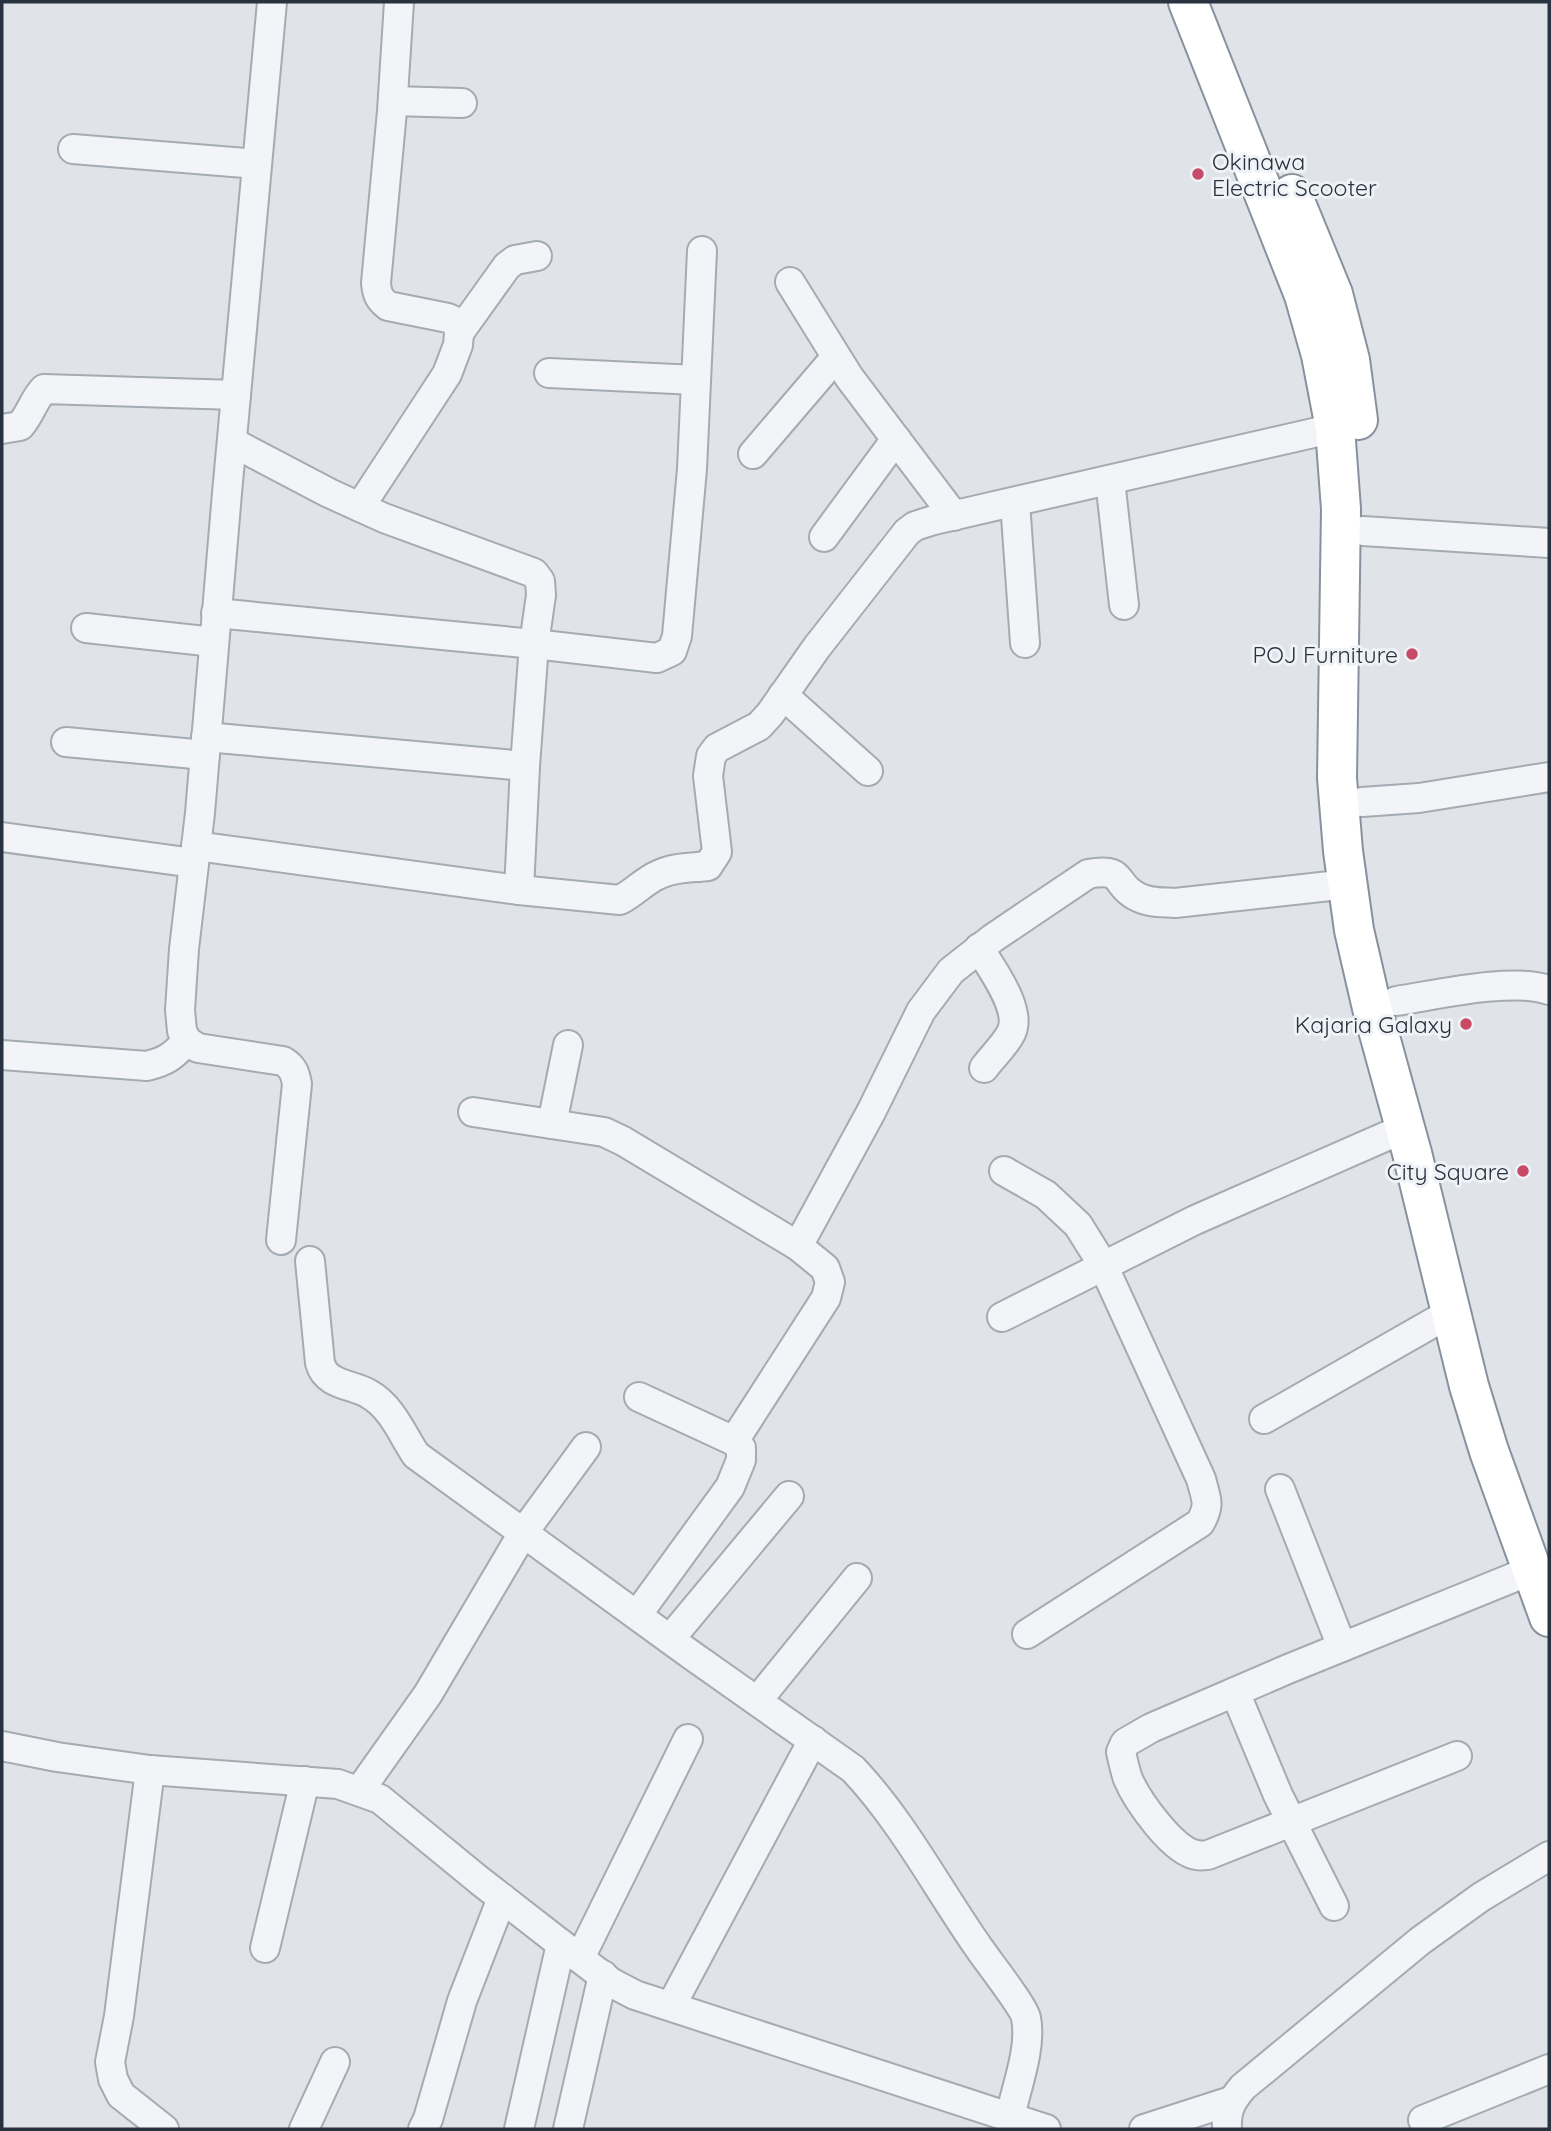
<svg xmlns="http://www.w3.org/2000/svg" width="1551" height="2131" viewBox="0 0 1551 2131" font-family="Quicksand,sans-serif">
<rect width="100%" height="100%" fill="#e0e4e8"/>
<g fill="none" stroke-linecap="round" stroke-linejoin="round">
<defs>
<g id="minor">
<path d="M272,2l-45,491 -27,320 -16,136 -4,61 2,21 5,10 11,7 85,13c10,6 12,12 14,23l-16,156"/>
<path d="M393,101l69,2"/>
<path d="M73,149l184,15"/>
<path d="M790,282l59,95 105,139"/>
<path d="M459,333l48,-67 8,-6 22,-4"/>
<path d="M549,373l147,7"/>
<path d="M2,429l18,-3c10,-11 14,-27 24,-37l192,6"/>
<path d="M232,442l97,51 55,25 150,55 6,8 1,14 -7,49 -9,122 -6,124"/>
<path d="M753,454l83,-97"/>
<path d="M1110,480l14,125"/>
<path d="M1015,502l10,141"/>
<path d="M360,507l87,-133 11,-29 1,-12 -2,-11 -9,-4 -60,-12c-9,-7 -11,-12 -12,-23l16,-172 7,-109"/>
<path d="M1363,531l186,12"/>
<path d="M824,537l72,-98"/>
<path d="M216,613l318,31 123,14 15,-7 5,-15 15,-167 10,-218"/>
<path d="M86,628l128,14"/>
<path d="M783,695l85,76"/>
<path d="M206,737l319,29"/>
<path d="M66,742l139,13"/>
<path d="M1362,802l57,-4 130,-21"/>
<path d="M2,837l192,26"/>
<path d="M196,846l323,44 101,10c14,-7 24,-19 38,-25 15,-8 34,-7 50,-9l9,-14 -9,-76 3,-20 6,-8 42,-22 11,-12 47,-67 90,-115 8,-6 19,-6 401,-92"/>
<path d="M979,948c12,20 44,62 32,85 -6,12 -18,23 -27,35"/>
<path d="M1396,1001c40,-6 117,-24 153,-11"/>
<path d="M2,1055l145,11c20,-5 26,-10 40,-25"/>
<path d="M473,1112l131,20 19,9 175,105 27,22 5,14 -4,16 -92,143"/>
<path d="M552,1124l16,-79"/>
<path d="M1004,1171l42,24 32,30 25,40 98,214c5,20 10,25 -1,44l-173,111"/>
<path d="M798,1246l73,-134 50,-101 30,-40 42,-33 95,-64c38,-7 25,10 48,22 12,7 25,6 39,7l173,-19"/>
<path d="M310,1261l10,102c6,23 33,21 49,31 23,13 33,40 47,61l274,199 163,115c50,53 84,119 126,179 8,12 45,59 47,70 6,30 -10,70 -16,99"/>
<path d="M1002,1317l193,-97 210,-92"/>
<path d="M1264,1419l186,-106"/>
<path d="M1280,1489l62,158"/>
<path d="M637,1615l93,-128 11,-27v-12l-7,-7 -95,-44"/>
<path d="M670,1639l119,-143"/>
<path d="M1235,1692l43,103 56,111"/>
<path d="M757,1701l100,-123"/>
<path d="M2,1746l55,11 93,13 188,14 42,15 100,82 81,63 51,39 23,12 411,134"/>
<path d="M1457,1756l-249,99c-1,0 -10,1 -11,0 -24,-3 -60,-55 -69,-76 -3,-8 -5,-18 -7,-27l4,-9 26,-15 137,-59 244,-99"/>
<path d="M150,1770l-31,246 -9,46 3,17 8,16 43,34"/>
<path d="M360,1790l68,-96 95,-161 63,-86"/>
<path d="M265,1948l40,-167"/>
<path d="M580,1958l108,-219"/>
<path d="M671,2006l142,-266"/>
<path d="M1423,2120l126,-51"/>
<path d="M304,2129l31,-67"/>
<path d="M423,2129l5,-10 34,-118 40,-103"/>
<path d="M519,2129l42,-185"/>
<path d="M568,2129l35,-154"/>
<path d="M1144,2129l87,-28"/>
<path d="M1227,2129c-1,-19 4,-28 16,-42l177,-146 61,-44 68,-41"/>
</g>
<g id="highway">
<path d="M1188,2l116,293 17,60 14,73 6,81 -4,269 6,73 11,79 18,78 40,145 57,233 20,65 60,166"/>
<path d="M1292,194l41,100 17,66 8,60"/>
</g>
</defs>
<!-- minor casing -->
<use href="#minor" stroke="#a5abb2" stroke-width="32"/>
<!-- highway casing -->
<use href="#highway" stroke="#88929e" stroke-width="42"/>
<!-- minor -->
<use href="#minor" stroke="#f2f4f7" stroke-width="28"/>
<!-- highway -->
<use href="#highway" stroke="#fff" stroke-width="38"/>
</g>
<!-- markers -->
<g fill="#c74a66" stroke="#eff2f6" stroke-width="2.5">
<circle cx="1198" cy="174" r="7"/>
<circle cx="1412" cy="654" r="7"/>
<circle cx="1466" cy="1024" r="7"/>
<circle cx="1523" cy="1171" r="7"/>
</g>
<g text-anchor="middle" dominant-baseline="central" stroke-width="6" stroke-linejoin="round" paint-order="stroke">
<!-- poi labels -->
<g font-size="23" fill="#29323f" stroke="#eff2f6" text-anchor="end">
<text x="1212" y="161" text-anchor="start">Okinawa<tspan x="1212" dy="26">Electric Scooter</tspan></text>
<text x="1398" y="654">POJ Furniture</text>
<text x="1452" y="1024">Kajaria Galaxy</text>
<text x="1509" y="1171">City Square</text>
</g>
</g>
<!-- border -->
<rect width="1551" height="2131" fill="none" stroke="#29323f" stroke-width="7"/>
</svg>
